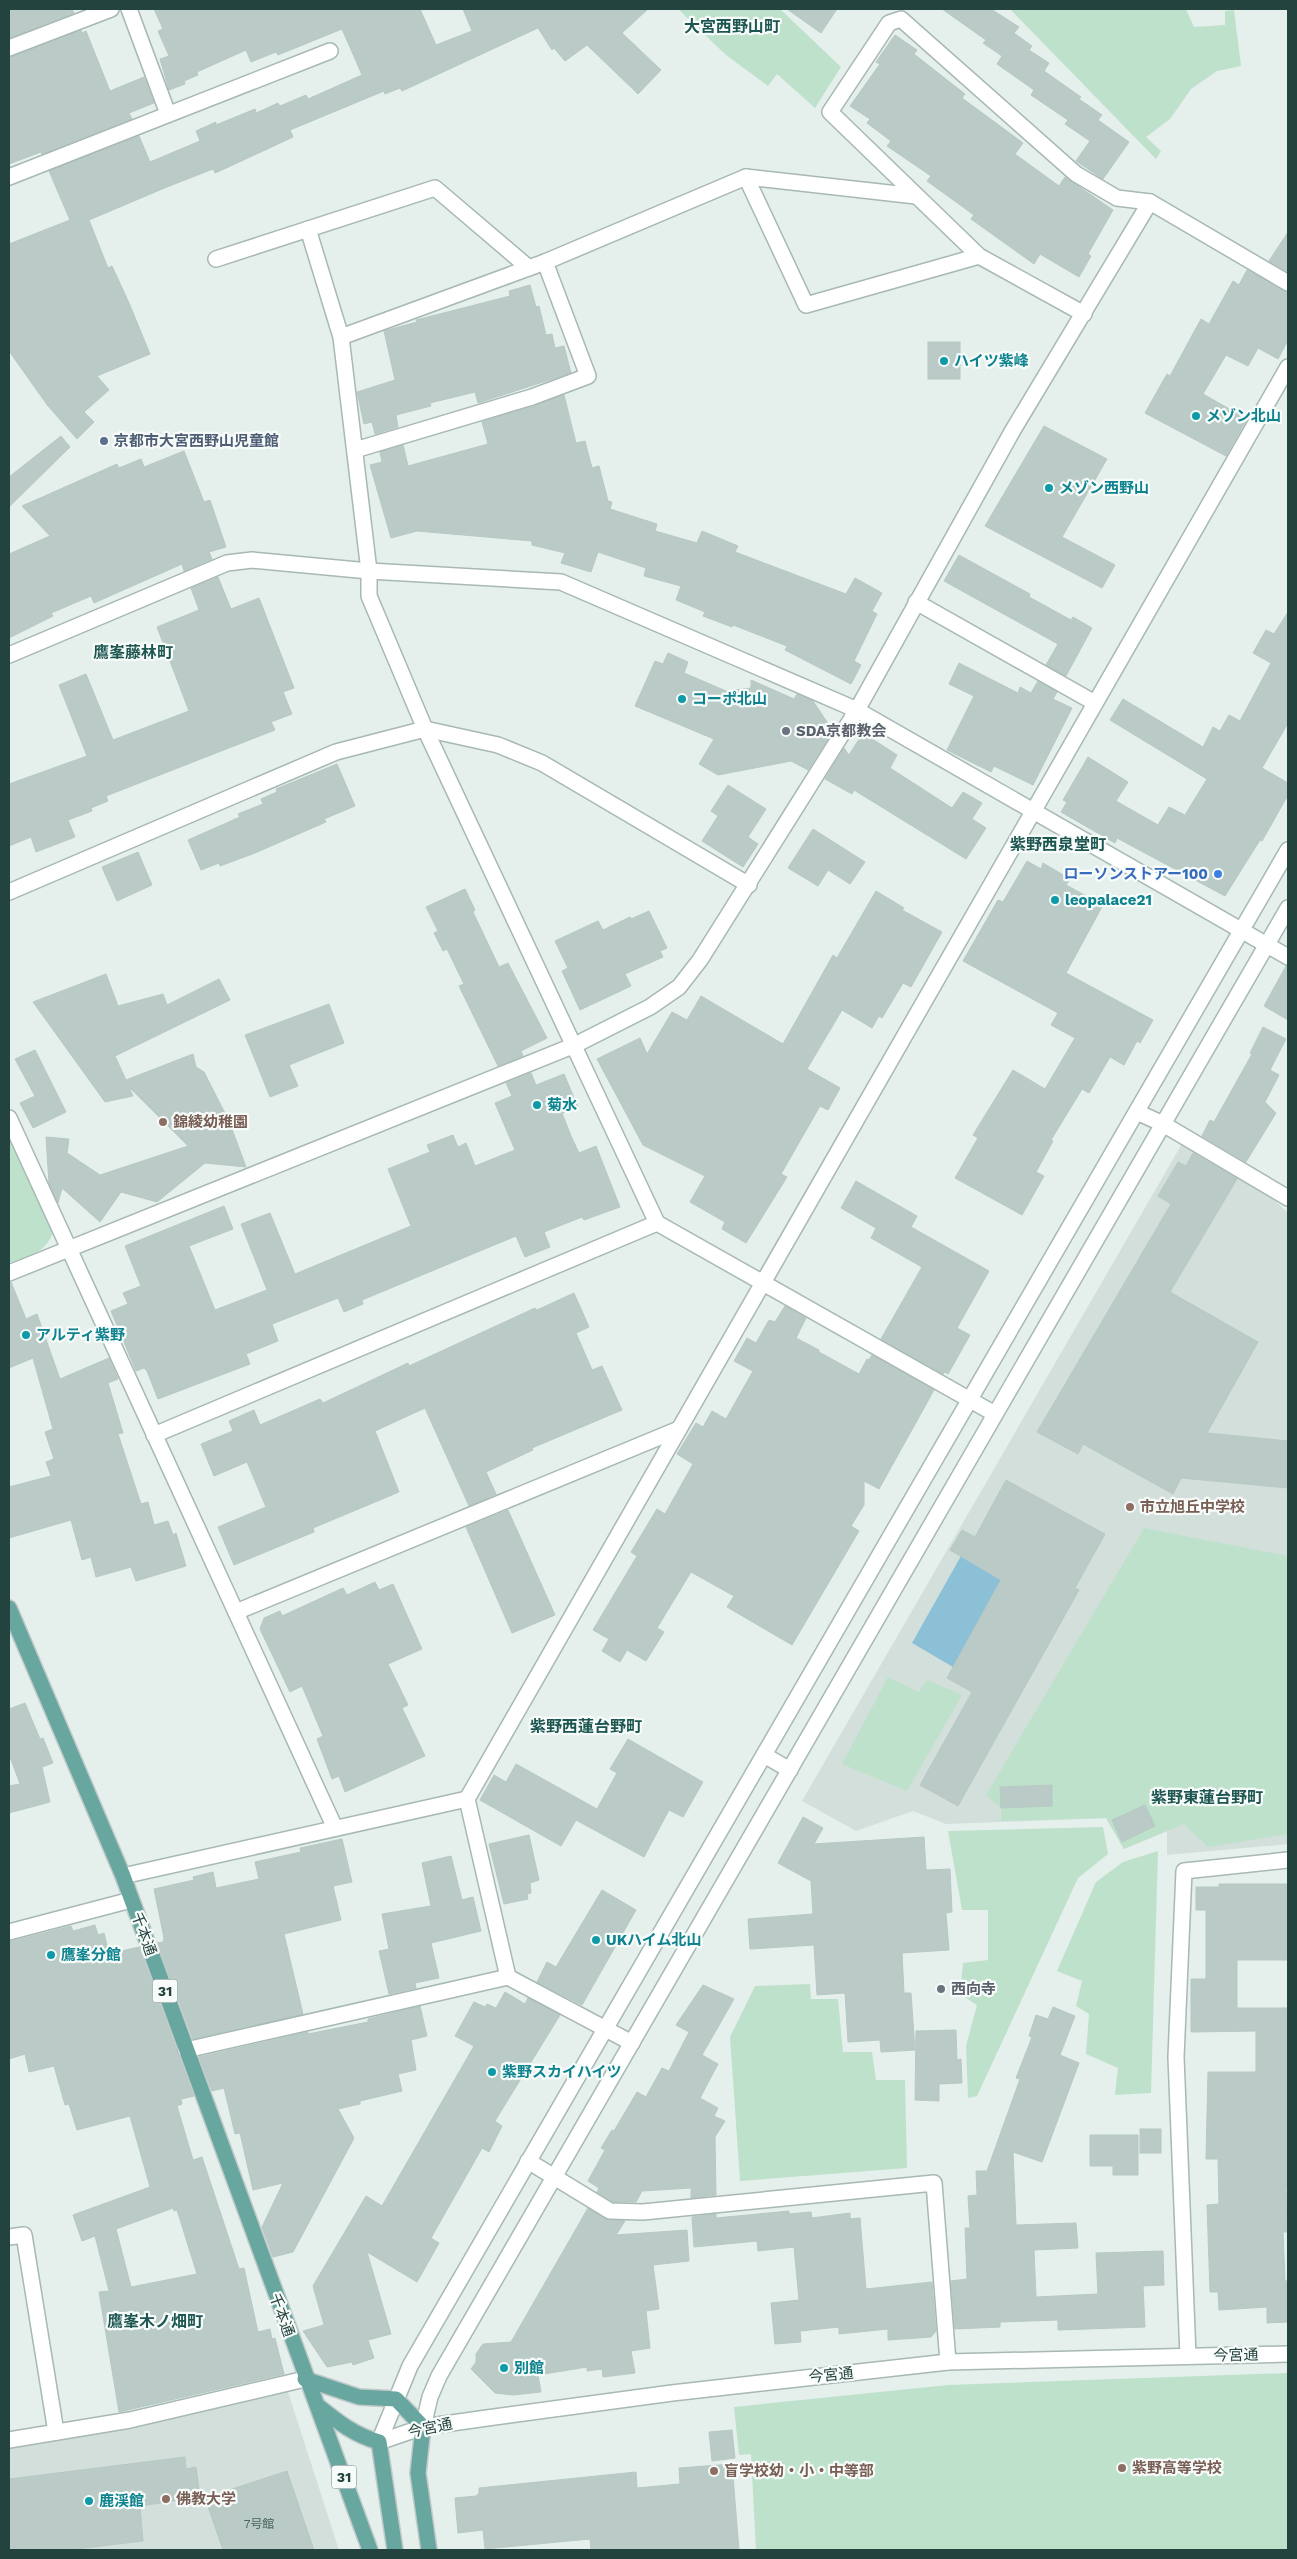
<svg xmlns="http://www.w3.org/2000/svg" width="1297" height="2559" viewBox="0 0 1297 2559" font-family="'Work Sans','Noto Sans JP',sans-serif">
<rect width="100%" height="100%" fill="#e5efec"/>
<!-- built -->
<g fill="#d3dfdb">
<path d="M1183,1142l76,44 29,27v631l-121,11v-24l-43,18 -18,-31 -160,6 -33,-13 -57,20 -54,-30z"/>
<path d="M287,2389l52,161h-330v-102l119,-19z"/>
</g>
<!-- green -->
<g fill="#bee1cc">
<path d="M678,9h102l61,58 -26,41 -38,-34 -9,12 -42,-31z"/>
<path d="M1010,9h176l8,18 31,-2v-14l9,-1 7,56 -24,5 -26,18 -21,30 -24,18 15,14 -5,8z"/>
<path d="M9,1135l44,96c-6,22 -25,25 -44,32z"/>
<path d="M1144,1528l144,28v278l-80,13 -24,-23 -60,25 -18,-31 -105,3v-13l-15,-13z"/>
<path d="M888,1677l31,15 8,-12 35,15 -55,96 -65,-27z"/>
<path d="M1103,1827l5,27 -30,24 -101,218 -9,2 -2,-52 11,-41 -17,-11 3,-31 25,-3v-50h-26l-14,-79z"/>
<path d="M1158,1851l-7,242 -36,2 3,-27 -32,-14 3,-40 -13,-8 6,-25 -25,-10 39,-89 27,-20z"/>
<path d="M810,1984l1,15h27l5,53h29l4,28h29l2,88 -167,13 -10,-144 25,-51z"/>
<path d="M1288,2373v177h-532l-5,-96 -12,1 -5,-48 214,-22z"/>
</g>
<!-- water -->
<path fill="#8cc0d6" d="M961,1556l40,24 -48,87 -41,-24z"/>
<!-- building -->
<g fill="#bacac6" stroke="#b7c9c4" fill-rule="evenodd">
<path d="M9,9h63l2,4 -65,25z"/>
<path d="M154,9h266l16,36 36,-14 -9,-22h185l-26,24 39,37 -23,24 -51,-49 -22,16 -11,-13 -2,2 -14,-22 -136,63 -2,-3 -15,6 -1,-3 -94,39 3,7 -58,27 -20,9 -2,-4 -46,18 -78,33 19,48 4,-2 17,37 21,51 -53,22 12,14 -25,22 10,10 -17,17 -29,-33 -39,-55v-107l61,-24 -21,-49 90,-35 11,26 50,-21 -4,-10 20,-9v3l39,-16 1,4 22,-10 2,3 26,-11 2,4 54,-24 -20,-46 -64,26 -2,-3 -25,10 -5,-12 -49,22 1,3 -14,6 1,3 -16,6 -9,-31 9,-3 -11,-25 5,-2z"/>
<path d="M787,9h50l-16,24z"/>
<path d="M942,9h49l28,18 -5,6 18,13 -3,4 20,13 -5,8 37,26 -2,2 23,16 -4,5 31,22 -26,37 -27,-18 14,-20 -25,-17 3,-4 -37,-25 3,-5 -37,-26 5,-8 -19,-13 3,-3z"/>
<path d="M81,30l1,3 4,-2 24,60 34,-14 10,26 -25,10 3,6 -90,35 -1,-2 -32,12v-107z"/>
<path d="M895,35l22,15 -3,4 51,40 -3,4 61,45 -8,11 44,32 6,-9 48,33 -25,44 3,2 -12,21 -39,-23 -6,10 -63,-45 3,-4 -47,-34 4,-5 -44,-30 4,-5 -24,-18 3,-4 -20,-13 30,-42 -4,-2z"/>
<path d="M1288,232v40l-19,-11z"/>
<path d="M1247,270l41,22v48l-10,19 -20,-11 -10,18 -22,-11 -23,39 44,25 -21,37 -81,-43 22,-39 3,2 31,-57 8,5 24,-43 6,4z"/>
<path d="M530,285l6,22 3,-1 7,29 6,-1 3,14 9,-2 7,27 -93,30 -3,-11 -45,11 1,3 -35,9 2,12 -23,7 -3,-12 -8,2 -7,-32 38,-12 -11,-49 33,-9 -1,-2 94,-24 -1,-5z"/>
<rect x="928" y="342" width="32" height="37"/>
<path d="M564,395l12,48 9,-2 7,27 7,-2 9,35 4,1 -2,7 47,15 -2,7 42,12 5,-12 36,15 -3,6 111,42 9,-16 27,15 -10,18 5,3 -23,47 7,4 -10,19 -66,-34 2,-4 -54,-21 -1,2 -29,-11 2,-4 -29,-12 5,-14 -37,-10 2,-8 -48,-16 -7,20 -30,-9 4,-10 -33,-8v-4l-115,-10 -26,7 -21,-73 12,-3 -2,-10 23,-7 5,21 80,-22 -6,-22z"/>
<path d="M1044,426l63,33 -45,78 53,28 -13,23 -117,-62z"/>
<path d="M61,436l9,11 -61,60v-30z"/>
<path d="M184,451l20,51 6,-2 16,47 -17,5 3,7 -28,12 -2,-7 -88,39 -3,-7 -40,17 2,3 -44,22v-84l41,-18 -28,-30 95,-42 2,4 22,-9 3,8z"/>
<path d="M959,555l71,39 -1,3 42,23 2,-3 19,11 -26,48 -20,-11 12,-21 -114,-63z"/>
<path d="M218,577l13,32 28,-11 35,90 -11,4 9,22 -21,8 4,8 -169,66 2,5 -17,7 1,3 -24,9 7,17 -39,15 -5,-15 -22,9v-62l78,-28 -28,-71 27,-11 27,66 76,-29 -32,-84 42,-17 -8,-22z"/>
<path d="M1288,612v111l-26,45 26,15v12l-26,46 -2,-1 -35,56 -108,-58 -2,5 -54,-31 6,-10 -4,-2 25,-43 40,25 -12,19 42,24 11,-18 16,8 22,-36 -97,-59 13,-21 80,48 10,-20 7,4 9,-16 11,6 31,-58 -18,-10 13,-23 8,4z"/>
<path d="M668,653l20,9 -4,11 42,18 25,-3v-8l43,19 3,-5 16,7 20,30 -25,39 -17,-9 -73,14 -19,-11 15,-25 -79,-33 20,-45 8,3z"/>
<path d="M959,663l59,30 2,-6 11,6 7,-12 19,11 -4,7 19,9 -39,77 -39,-19 -3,6 -44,-22 27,-54 -25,-12z"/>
<path d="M863,733l34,22 -7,13 62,40 11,-16 19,11 -10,16 14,9 -20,31 -112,-69 -2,4 -27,-15 19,-31 5,7z"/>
<path d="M337,764l18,42 -31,13 2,3 -71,31 -35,13 -1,-3 -18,7 -13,-30 52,-23 -2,-3 25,-10 -2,-5 16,-7 -1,-3z"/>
<path d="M728,785l38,24 -18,28 10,7 -15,23 -41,-26 16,-25 -7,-5z"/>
<path d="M813,829l52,33 -15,22 -22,-14 -10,16 -30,-18z"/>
<path d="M138,852l14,33 -35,16 -15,-34z"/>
<path d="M1027,861l14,8 2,-6 27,16 -4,6 37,20 -37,68 87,47 -13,23 -3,-2 -13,24 -14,-8 -21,36 -7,-4 -31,51 2,1 -17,31 8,4 -22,39 -67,-37 23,-40 -5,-3 40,-65 32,19 30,-51 -24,-13 7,-12 -95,-52 35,-61 5,2z"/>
<path d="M465,889l10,21 -2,2 26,55 9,-4 39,75 -26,13 2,5 -25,10 -39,-80 5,-2 -17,-35 -4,2 -9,-18 4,-2 -12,-24z"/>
<path d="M876,891l28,17 -2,2 40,22 -31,55 -8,-4 -21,35 -3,-2 -7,12 -30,-18 -35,59 33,19 -12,22 -8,-4 -39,68 6,3 -41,66 -24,-14 3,-7 -35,-20 15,-26 -62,-31 -46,-86 43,-21 7,16 25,-42 15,8 14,-24 82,48 50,-89 4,3z"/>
<path d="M649,911l18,37 -7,3 3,6 -38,17 6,12 -51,24 -18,-39 6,-3 -13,-27 43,-20 5,9 27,-13 1,2z"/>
<path d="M1286,966h2v54l-24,-14z"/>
<path d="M106,974l12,32 45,-12 4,11 52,-26 11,21 -115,56 11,24 67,-26 3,13 8,5 25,49 17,46 -41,-4 -48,39 -36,-10 -21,30 -38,-34 -4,15 -9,-20 -3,-46 23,2 -2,14 33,22 88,-29 -59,-59 4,9 -28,6 -72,-100z"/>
<path d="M329,1004l15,39 -55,22 9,21 -28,11 -25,-62z"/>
<path d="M1263,1027l23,12 -16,31 9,5 -14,27 11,11 -30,49 -44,-26 8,-16 4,2 38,-68 -2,-1z"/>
<path d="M35,1050l31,62 -33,16 -13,-25 15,-7 -20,-37z"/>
<path d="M531,1073l5,12 28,-11 14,33 -16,6 9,23 8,17 17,-7 24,61 -36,13 -2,-3 -38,15 6,15 -25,10 -9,-21 -154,64 1,4 -19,8 -6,-14 -66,26 6,17 -32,13 4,10 -92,35 -11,-28 -3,-3 -8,3 -25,-60 17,-7 -5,-11 18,-7 -16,-40 99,-40 9,23 -44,17 26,64 52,-20 -26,-66 29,-11 25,61 116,-48 -23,-57 42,-17 -3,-7 26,-10 5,12 8,-4 9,23 40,-16 -20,-47 17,-7 -6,-13z"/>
<path d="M1193,1153l44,26 -67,113 88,50 -51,91 81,8v47l-107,-10 -8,16 -90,-50 -5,10 -41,-22 134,-228 -13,-8 20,-34 8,4z"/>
<path d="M856,1181l61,35 -6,11 78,44 -32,57 13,7 -22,39 -3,-2 -2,2 -62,-35 41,-72 -51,-29 5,-10 -35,-20z"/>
<path d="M9,1282h2l15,37 11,-5 23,65 49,-21 9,21 -10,4 15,50 -5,1 23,70 7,-2 6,23 14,-4 5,14 3,-2 10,33 -50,15 -5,-14 -35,10 -5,-20 -9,3 -11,-40 -62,18v-51l42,-11 -5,-14 8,-3 -9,-27 8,-3 -20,-71 -24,10z"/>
<path d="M574,1293l15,34 -13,6 16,37 10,-4 20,44 -90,38 1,2 -47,22 10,22 -27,12 -44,-98 -50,23 24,61 -86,36 1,4 -80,33 -16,-38 48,-20 -19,-45 -33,14 -13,-32 32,-13 -4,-10 25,-11 6,15 60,-26 3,4 85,-40 1,3 126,-58 2,2z"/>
<path d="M785,1306l21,12 -10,20 23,12v2l40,22 8,-15 2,1 3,-5 62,35 -55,99 -15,-8v24l-13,21 8,5 -67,114 -65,-38 7,-11 -43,-24 -34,56 7,4 -18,29 -19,-11 -7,12 -18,-11 7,-12 -16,-9 44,-74 -6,-4 26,-43 8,5 28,-50 -16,-10 19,-31 7,4 9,-16 14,8 27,-48 -19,-10 13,-23 9,5 13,-23 6,2z"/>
<path d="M1006,1480l99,54 -30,54 4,2 -121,216 -38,-21 52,-93 -25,-14 54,-98 -51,-30 12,-20 13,7z"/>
<path d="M508,1510l47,105 -43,18 -46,-106z"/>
<path d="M375,1582l4,8 14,-6 29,65 -34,15 20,41 -6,3 23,48 -80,36 -6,-16 -7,3 -15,-40 6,-3 -21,-50 -12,6 -30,-63 4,-11 16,-7 2,5 61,-28 4,7z"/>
<path d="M25,1703l15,36 3,-1 10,25 -11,4 8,35 -41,11v-27l11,-2 -11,-30v-45z"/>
<path d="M628,1739l75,43 -20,35 -14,-7 -25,47 -68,-37 -15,26 -81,-46 14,-25 12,7 10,-18 81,45 20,-36 -7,-4z"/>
<path d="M1052,1785v21l-51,2 -1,-21z"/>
<path d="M1145,1805l10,21 -33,16 -10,-22z"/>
<path d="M803,1817l20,11 -9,16 110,-7 2,33 24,-1 2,43 -6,1 3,37 -47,3 2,40h7l4,57 -34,2 -1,-12 -32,2 -3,-49 -28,2 -3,-50 -64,4 -2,-30 65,-5 -2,-33 -33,-18z"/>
<path d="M529,1835l10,45 -9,3 1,10 -4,1 1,5 -24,5 -15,-60z"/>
<path d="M342,1839l10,43 -19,4 8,34 -57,14 19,80 -110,25 -36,-96 6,-1 1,-4 -10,-49 40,-9 -1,-3 20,-5 3,16 43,-9 -4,-17 46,-10 -1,-4z"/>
<path d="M451,1856l11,44 11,-3 8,34 -50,12 8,35 -24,5 1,5 -27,6 -10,-43 10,-2 -7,-35 49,-8 -9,-43z"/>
<path d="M1219,1884h69v76h-51v48h51v179h-2l2,45h-5l2,49h3v41l-21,1v-16l-48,3 -1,-18h-8l-3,-87 12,-1 -1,-45h-12l2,-87h48v-41l-65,1v-53h15v-69h-10v-23h23z"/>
<path d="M602,1890l34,20 -54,95 -45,-23 10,-20 9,5z"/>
<path d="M95,1925l3,10 6,-2 5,21 30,-7 55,149 -13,3 1,5 -5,2 16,54 9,-3 37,112 5,-1 14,64 12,-3 2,10 3,-1 9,36 -165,38 -20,-120 10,-1 -14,-55 -13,5 -9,-26 77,-28 -20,-71 -53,14 -8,-26 -4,1 -11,-39 -25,6 -4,-18 -16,5v-117l62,-16 2,5zM173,2208l1,3 3,-1 20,64 -66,13 -15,-58z"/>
<path d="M703,1985l31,14 -32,56 16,9 -18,34 18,10 -4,8 11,5 -10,16 1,58 -25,3v-10l-49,3 -6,11h-23l-16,-10 2,-4 -11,-7 17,-31 -4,-2 11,-18 2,1 23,-39 9,5 16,-29 7,3 20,-39 -13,-7z"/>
<path d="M505,1992l20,12 3,-6 32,17 -65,106 7,5 -13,26 -7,-4 -51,90 8,5 -22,39 -50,-30 24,82 -23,6 6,18 -21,7 -1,-3 -25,5 -24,-36 21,-6 -11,-39 53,-90 16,10 92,-160 -19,-10 19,-34 11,5 2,-3 9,4z"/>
<path d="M420,2006l7,30 -16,4 5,30 -18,4 4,17 -42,10v3l-22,5 16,29 -61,114 -20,5 -11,-30 21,-44 -30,7 -13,-57 -5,1 -11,-46 -12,3 -13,-34 109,-25v2l60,-12v-3z"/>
<path d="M1053,2007l22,9 -15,39 19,8 -37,99 -29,-10 3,73 60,-2 2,25 -44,2 2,47 62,-3 -2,-41 67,-2 1,34 -21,1 2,41 -87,3v-10l-58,2v5l-45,2 -4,-48 16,-2 -2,-51h5l-2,-32 9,-1 -1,-24h11l33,-92 -4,-1 16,-41 -3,-1 7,-21 12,4z"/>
<path d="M956,2030l1,30 4,-1 1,24 -23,1v17l-24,-1 1,-69z"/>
<rect x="1140" y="2129" width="21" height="24"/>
<path d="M1090,2135h48v40h-25v-9h-23z"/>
<path d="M588,2208l18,11 19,2 -9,14 71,-5 2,31 -36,4 6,44 -13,2 4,37 -19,3 4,22 -32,4 -1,-8 -15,2v-4l-49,8 3,17 -28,3 -18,-2 -24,-24 5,-7v-8l7,-10 28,-2z"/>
<path d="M789,2211v3l22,-2 1,6 38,-5v6l10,-1 6,71 66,-7 4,49 -5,6 -43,3v-11l-49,5v-7l-39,4 1,11 -26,2 -4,-41 28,-3 -5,-53 -36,4 -1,-10 -63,6 -2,-30 24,-3v4z"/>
<path d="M732,2430l3,28 -23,3 -3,-29z"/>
<path d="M185,2457l1,12 10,-2 4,30 -60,9 3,35 -75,9h-59v-71z"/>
<path d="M732,2464l7,86h-148l-1,-11 -105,10 -2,-19 -25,3 -3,-35 21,-2 3,-3v-5l157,-16 1,16 43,-4 -1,-16z"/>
<path d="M287,2471l27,79h-91l-18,-52z"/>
</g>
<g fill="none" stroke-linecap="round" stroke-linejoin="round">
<defs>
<g id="minor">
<path d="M129,9l39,105"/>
<path d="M9,48l102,-39"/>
<path d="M9,177l321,-126"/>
<path d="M746,177l60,128 173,-49"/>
<path d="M308,229l33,108 28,234v25l56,133 232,494 338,191"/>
<path d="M216,259l219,-71 94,80"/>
<path d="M1084,314l-105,-58 -149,-144 59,-89 12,-4 175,155 41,24 33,4 138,81"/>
<path d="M341,337l204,-75 201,-85 170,19"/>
<path d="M355,450l177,-53 56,-21 -43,-114"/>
<path d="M916,602l179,101"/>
<path d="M9,655l218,-92 25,-3 117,11 192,11 296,128 431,247"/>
<path d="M9,892l327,-140 89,-23 73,16 44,18 207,122"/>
<path d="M9,1118l326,710"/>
<path d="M1163,1124l125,74"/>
<path d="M9,1273l566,-228 75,-38 29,-20 21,-27 157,-250 156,-280 137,-228"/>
<path d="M154,1435l503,-212"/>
<path d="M236,1612l443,-183"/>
<path d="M123,1876l344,-77"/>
<path d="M9,1932l122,-32"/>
<path d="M508,1977l124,66"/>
<path d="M186,2050l322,-73 -41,-178 821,-1432"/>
<path d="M528,2161l82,50 33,1 291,-29 14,179"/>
<path d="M9,2237l15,-2 32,197"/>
<path d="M1188,2356l-12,-299 8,-186 104,-11"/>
<path d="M9,2440l121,-20 175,-41"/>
</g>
<g id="tertiary">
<path d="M1137,1112l26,12"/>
<path d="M764,1755l26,15"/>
<path d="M423,2427l7,-30 9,-21 849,-1468"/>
<path d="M379,2442l31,-76 878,-1516"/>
<path d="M379,2442l44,-15 64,-9 185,-25 276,-31 340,-8"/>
</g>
<g id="primary">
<path d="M9,1608l114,268 247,674"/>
<path d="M305,2379l54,18 37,2 27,28 -5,46 11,77"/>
<path d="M318,2406c20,16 36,29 61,36l16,108"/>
</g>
</defs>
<!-- minor casing -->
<use href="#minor" stroke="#a7b8b5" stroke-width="18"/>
<!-- tertiary casing -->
<use href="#tertiary" stroke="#a7b8b5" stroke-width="18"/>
<!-- primary casing -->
<use href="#primary" stroke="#c1cac9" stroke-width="18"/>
<!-- minor -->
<use href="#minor" stroke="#fff" stroke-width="15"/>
<!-- tertiary -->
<use href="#tertiary" stroke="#fff" stroke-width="15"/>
<!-- primary -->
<use href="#primary" stroke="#68a79f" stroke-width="15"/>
</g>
<!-- markers -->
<g fill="#0f9aa8" stroke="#f7fbf9" stroke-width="2">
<circle cx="944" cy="361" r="5"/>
<circle cx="1196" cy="416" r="5"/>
<circle cx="1049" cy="488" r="5"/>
<circle cx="682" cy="699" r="5"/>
<circle cx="1055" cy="900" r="5"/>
<circle cx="537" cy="1105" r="5"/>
<circle cx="26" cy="1335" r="5"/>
<circle cx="596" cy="1940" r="5"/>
<circle cx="51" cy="1955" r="5"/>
<circle cx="492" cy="2072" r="5"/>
<circle cx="504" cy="2368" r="5"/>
<circle cx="89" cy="2501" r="5"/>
</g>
<circle fill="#5c6f8a" stroke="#f7fbf9" stroke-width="2" cx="104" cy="441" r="5"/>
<g fill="#6b7280" stroke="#f7fbf9" stroke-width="2">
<circle cx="786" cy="731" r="5"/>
<circle cx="941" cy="1989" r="5"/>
</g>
<circle fill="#3f7fe0" stroke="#f7fbf9" stroke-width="2" cx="1218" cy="874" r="5"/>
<g fill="#8d6e63" stroke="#f7fbf9" stroke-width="2">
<circle cx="163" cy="1122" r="5"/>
<circle cx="1130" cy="1507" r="5"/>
<circle cx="1122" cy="2468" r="5"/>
<circle cx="714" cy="2471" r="5"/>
<circle cx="166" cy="2499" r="5"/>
</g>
<g text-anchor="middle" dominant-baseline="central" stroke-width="4.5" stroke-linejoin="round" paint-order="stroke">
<!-- number labels -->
<g font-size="12" fill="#496561">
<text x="259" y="2524">7号館</text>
</g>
<!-- shield labels -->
<g fill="#f7fbf9" stroke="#637a77" stroke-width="1">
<rect x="152.5" y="1979.5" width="25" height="23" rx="4"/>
<rect x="331.5" y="2465.5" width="25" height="23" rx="4"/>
</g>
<g font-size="14" font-weight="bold" fill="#23433f">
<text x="165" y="1991">31</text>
<text x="344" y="2477">31</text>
</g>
<!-- culture labels -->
<g font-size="15" font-weight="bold" fill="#0d838f" stroke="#f7fbf9" text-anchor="start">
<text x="954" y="361">ハイツ紫峰</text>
<text x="1206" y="416">メゾン北山</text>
<text x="1059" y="488">メゾン西野山</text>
<text x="692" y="699">コーポ北山</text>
<text x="1065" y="900">leopalace21</text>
<text x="547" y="1105">菊水</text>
<text x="36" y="1335">アルティ紫野</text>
<text x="606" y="1940">UKハイム北山</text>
<text x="61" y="1955">鷹峯分館</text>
<text x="502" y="2072">紫野スカイハイツ</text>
<text x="514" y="2368">別館</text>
<text x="99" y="2501">鹿渓館</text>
</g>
<!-- service labels -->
<g font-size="15" font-weight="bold" fill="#4e5e75" stroke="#f7fbf9" text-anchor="start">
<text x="114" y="441">京都市大宮西野山児童館</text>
</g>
<!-- worship labels -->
<g font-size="15" font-weight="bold" fill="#5b616d" stroke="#f7fbf9" text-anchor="start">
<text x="796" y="731">SDA京都教会</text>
<text x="951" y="1989">西向寺</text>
</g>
<!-- shop labels -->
<g font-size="15" font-weight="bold" fill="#366cbe" stroke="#f7fbf9" text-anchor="end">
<text x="1208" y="874">ローソンストアー100</text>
</g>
<!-- education labels -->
<g font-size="15" font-weight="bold" fill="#785e54" stroke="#f7fbf9" text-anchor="start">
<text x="173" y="1122">錦綾幼稚園</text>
<text x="1140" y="1507">市立旭丘中学校</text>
<text x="1132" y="2468">紫野高等学校</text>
<text x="724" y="2471">盲学校幼・小・中等部</text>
<text x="176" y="2499">佛教大学</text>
</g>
<!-- street labels -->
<g font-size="15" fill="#23433f" stroke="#f7fbf9">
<text transform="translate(144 1934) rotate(70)">千本通</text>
<text transform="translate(282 2315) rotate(70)">千本通</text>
<text transform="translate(1236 2355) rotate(-1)">今宮通</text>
<text transform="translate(831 2375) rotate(-6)">今宮通</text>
<text transform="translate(430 2428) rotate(-12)">今宮通</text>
</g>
<!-- neighbourhood labels -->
<g font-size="16" font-weight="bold" fill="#1d5651" stroke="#f7fbf9">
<text x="732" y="26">大宮西野山町</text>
<text x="133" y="652">鷹峯藤林町</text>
<text x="1058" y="844">紫野西泉堂町</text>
<text x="586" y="1726">紫野西蓮台野町</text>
<text x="1207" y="1797">紫野東蓮台野町</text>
<text x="155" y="2321">鷹峯木ノ畑町</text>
</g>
</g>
<!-- border -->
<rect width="1297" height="2559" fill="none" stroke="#23433f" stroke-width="20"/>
</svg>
